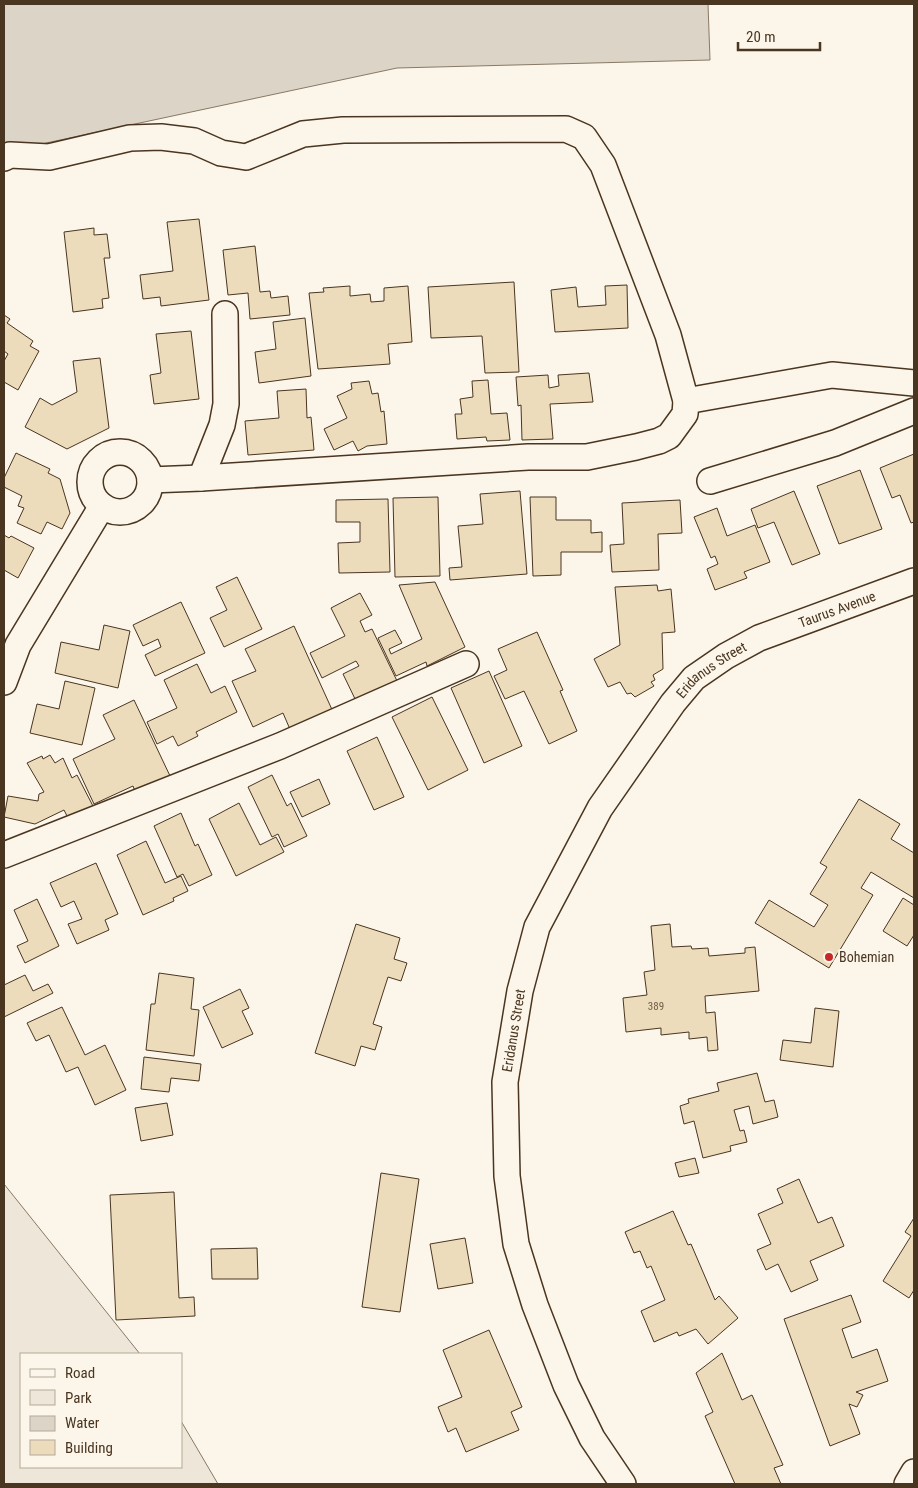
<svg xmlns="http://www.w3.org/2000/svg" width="918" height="1488" viewBox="0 0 918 1488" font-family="'Roboto Condensed',sans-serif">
<rect width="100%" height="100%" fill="#fbf6e9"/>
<!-- green -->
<path fill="#ede6d9" stroke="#887966" d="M4,1184l136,170h-119v113h160v-46l37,63h-214z"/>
<!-- water -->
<path fill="#dcd4c6" stroke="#887966" d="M4,4h704l2,56 -313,8 -393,84z"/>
<!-- building -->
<g fill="#ecdcbc" stroke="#4a3520">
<path d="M199,219l10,81 -48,6 -1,-9 -17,2 -3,-24 33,-4 -6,-49z"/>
<path d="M94,228v7l13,-1 3,24h-6l5,40 -7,1 1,9 -30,4 -9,-80z"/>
<path d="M255,246l5,46 10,-1 1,7 17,-2 2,19 -40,4 -2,-26 -20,2 -5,-45z"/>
<path d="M514,282l5,90 -34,1 -3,-37 -51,2 -3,-51z"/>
<path d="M627,285l1,43 -73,4 -4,-42 25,-3 2,20 28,-2 -1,-19z"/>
<path d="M350,286v10l20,-2 1,8 13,-1v-13l24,-2 4,56 -24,2 2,20 -72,5 -9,-76 15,-1 -1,-4z"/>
<path d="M4,315l6,4 -3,4 26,18 -3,5 9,5 -21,39 -14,-8v-21l4,-7 -4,-3z"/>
<path d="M305,318l6,58 -52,7 -4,-31 21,-3 -3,-27z"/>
<path d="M191,331l8,68 -45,5 -4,-29 11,-2 -5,-39z"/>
<path d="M100,358l9,70 -42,21 -42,-22 15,-29 12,7 25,-13 -4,-31z"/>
<path d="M589,373l4,29 -43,2 3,35 -31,1 -1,-35 -3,1 -2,-29 32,-2 1,13 10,-2 -1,-11z"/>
<path d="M488,380l3,34 16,-1 3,27 -23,1 -1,-4 -29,2 -2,-25h7l-2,-15 13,-2 -1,-16z"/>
<path d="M369,381l3,13 6,-1 3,19 3,-1 3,33 -20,2 -9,5 -5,-10 -19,9 -10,-21 23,-11 -10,-22 15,-7 -1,-6z"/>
<path d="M306,389l1,29 4,-1 3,33 -66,5 -3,-34 34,-3 -2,-27z"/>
<path d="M16,453l34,16 -2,4 12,6 10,34 -8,16 -15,-7 -6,12 -24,-11 7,-15 -6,-2 4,-10 -18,-9v-9z"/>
<path d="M914,454v68l-3,1 -11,-28 -8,3 -12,-30z"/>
<path d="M860,470l22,59 -43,15 -22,-58z"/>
<path d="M520,491l7,83 -77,6 -1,-12 13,-1 -4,-41 25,-2 -3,-30z"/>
<path d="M794,491l26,63 -28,11 -18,-43 -16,6 -7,-19z"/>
<path d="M438,497l2,79 -45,1 -2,-79z"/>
<path d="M530,497h26v23h35v13l11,-1v20h-41v23l-28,1z"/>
<path d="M388,499l2,73 -51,1 -1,-30 22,-1v-20h-24v-22z"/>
<path d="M680,500l2,33 -24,1 1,36 -47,2 -2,-27 14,-1 -2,-41z"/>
<path d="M717,508l10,28 28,-11 15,37 -26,10 3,6 -32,12 -8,-21 11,-5 -3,-8 -4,2 -17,-41z"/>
<path d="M4,535l5,3 2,-2 23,12 -16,30 -14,-8z"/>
<path d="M237,577l25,52 -38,18 -14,-29 17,-8 -11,-23z"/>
<path d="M435,582l30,65 -38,19 -1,-4 -30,14 -18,-38 17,-8 7,13 -13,6 2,5 31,-15 -23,-54z"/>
<path d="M657,585l1,6 13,-2 4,43 -13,1 1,36 -10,6 2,5 -4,2 3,4 -19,11 -4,-4 -4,1 -7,-12 -12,5 -14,-28 26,-14 -5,-58z"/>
<path d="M360,593l12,22 -12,6 5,11 7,-3 26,54 -41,20 -14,-29 16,-8 -3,-5 -34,17 -12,-25 35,-17 -14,-28z"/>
<path d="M181,602l24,51 -50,23 -10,-21 16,-8 -3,-8 -15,7 -10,-21z"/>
<path d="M104,625l26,6 -12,57 -63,-15 6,-31 38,8z"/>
<path d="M294,626l40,88 -42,20 -9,-21 -30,14 -21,-46 24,-10 -11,-22z"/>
<path d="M537,632l26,58 -3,1 17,40 -28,13 -25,-53 -19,8 -11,-23 13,-6 -9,-21z"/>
<path d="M197,664l14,29 14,-7 12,26 -41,20 2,4 -20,10 -5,-10 -16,8 -10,-22 30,-14 -13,-28z"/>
<path d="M489,671l33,75 -38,17 -33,-75z"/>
<path d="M65,681l30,7 -13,57 -52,-12 7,-29 22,5z"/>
<path d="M432,697l36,73 -40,20 -36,-73z"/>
<path d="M134,700l37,78 -35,16 -3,-8 -39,18 -21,-45 42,-20 -12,-24z"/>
<path d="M377,737l27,60 -30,13 -27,-59z"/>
<path d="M50,755l5,8 8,-5 9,20 5,-3 17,33 -25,12 -5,-10 -29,14 -31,-7 4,-21 30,5 1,-7 5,-2 -17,-29 15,-7 1,3z"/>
<path d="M272,775l15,31 4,-3 16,33 -23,11 -6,-13 -6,3 -24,-50z"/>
<path d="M319,779l11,25 -28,13 -12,-25z"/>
<path d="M859,799l41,25 -9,15 23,14v45l-43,-26 -10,16 12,7 -44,73 -74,-45 14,-23 45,27 14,-22 -18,-11 17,-27 -7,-4z"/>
<path d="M239,803l21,42 16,-8 8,15 -48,24 -27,-57z"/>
<path d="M181,813l14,33 3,-2 14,31 -23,11 -6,-12 -6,3 -23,-51z"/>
<path d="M146,841l19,42 16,-7 7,15 -15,7 1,3 -31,14 -26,-60z"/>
<path d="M96,863l22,51 -13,6 4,10 -32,14 -9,-20 14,-5 -8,-18 -13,6 -11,-24z"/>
<path d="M903,898l11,7v30l-7,11 -24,-15z"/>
<path d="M37,899l22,47 -34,17 -8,-17 11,-5 -14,-31z"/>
<path d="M356,924l44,14 -6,21 13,4 -6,18 -13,-4 -15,47 9,3 -7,23 -14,-4 -6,20 -40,-13z"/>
<path d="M670,924l2,23 19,-1 1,3 16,-1 1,8 36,-3v-5l10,-1 4,44 -54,5 1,17 9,-1 3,38 -10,1 -1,-14 -18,2v-7l-28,3v-7l-35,4 -3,-34 24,-3 -3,-23 11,-2 -4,-44z"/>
<path d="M159,973l35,5 -3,31 8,1 -5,46 -48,-6 5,-46h4z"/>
<path d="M25,975l8,16 15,-7 5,9 -49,24v-32z"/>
<path d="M240,989l9,19 -7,3 11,23 -31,14 -19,-41z"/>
<path d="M62,1007l23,48 20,-10 21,45 -31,15 -17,-38 -12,5 -17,-37 -13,6 -9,-18z"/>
<path d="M815,1008l24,3 -6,56 -53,-7 3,-20 28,3z"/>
<path d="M144,1057l57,7 -2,17 -28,-3 -2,14 -28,-3z"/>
<path d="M757,1073l8,29 9,-2 4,17 -25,7 -4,-18 -15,4 6,21 4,-1 3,12 -17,4 1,5 -28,7 -9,-37 -10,3 -4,-18 9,-3 -1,-4 31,-8 -2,-8z"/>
<path d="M167,1103l6,32 -32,6 -6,-33z"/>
<path d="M695,1158l4,15 -20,4 -4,-14z"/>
<path d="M381,1173l38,6 -19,133 -38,-5z"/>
<path d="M799,1179l19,44 14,-6 12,29 -34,15 8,19 -27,12 -13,-28 -12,6 -9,-20 14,-6 -13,-30 25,-11 -6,-14z"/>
<path d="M174,1192l5,106 15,-1 1,19 -79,4 -6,-125z"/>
<path d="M673,1211l15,34 3,-1 24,56 4,-4 19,22 -30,26 -12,-15 -17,7 -2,-4 -23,10 -13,-31 24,-11 -14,-34 -4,2 -7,-17 -6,2 -9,-21z"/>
<path d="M914,1218v72l-5,8 -26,-17 28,-45 -6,-4z"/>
<path d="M465,1238l8,45 -35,6 -8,-45z"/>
<path d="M257,1248l1,31h-46l-1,-30z"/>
<path d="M851,1295l10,27 -19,7 10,29 25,-9 11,32 -32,11 7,3 -6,12 -8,-3 11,30 -30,12 -46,-127z"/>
<path d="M489,1330l33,77 -11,5 8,18 -53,22 -10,-24 -8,4 -10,-25 24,-10 -19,-47z"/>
<path d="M722,1353l20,47 10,-5 31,70 -9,3 7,16h-46l-30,-68 8,-4 -17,-39z"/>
</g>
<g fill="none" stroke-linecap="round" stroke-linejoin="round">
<defs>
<g id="minor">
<path d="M4,158l6,-3 39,2 81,-19 31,-1 33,4 27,12 25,4 57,-23 40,-4 223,-1 18,8 19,28 65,170 18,66 -1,13 -16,22 -10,5 -23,6 -49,10h-59l-327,21 -51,2"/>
<path d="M686,401l146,-26 82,8"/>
<circle cx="120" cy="482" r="30"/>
<path d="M201,478l21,-53 4,-21 -1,-90"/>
<path d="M710,481l125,-38 79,-32"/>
<path d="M4,682l14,-37 84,-139"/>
<path d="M4,855l276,-109 186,-82"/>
<path id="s1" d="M623,1484l-31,-46 -26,-53 -31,-80 -19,-61 -9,-68 -2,-94 15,-91 17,-64 63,-119 73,-105 21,-25 32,-22 33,-18 155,-57"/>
<path d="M907,1484l7,-12"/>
</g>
</defs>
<!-- minor casing -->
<use href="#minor" stroke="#4a3520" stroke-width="28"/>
<!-- minor -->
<use href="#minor" stroke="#fbf6e9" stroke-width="25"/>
</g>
<!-- markers -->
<circle fill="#c62828" stroke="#fbf6e9" stroke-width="2" cx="829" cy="957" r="5"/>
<g text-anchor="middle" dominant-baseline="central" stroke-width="4" stroke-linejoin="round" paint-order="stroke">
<!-- number labels -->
<g font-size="11" fill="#725f47">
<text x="656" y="1006">389</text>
</g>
<!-- street labels -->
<g font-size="14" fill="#4a3520" stroke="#fbf6e9">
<text stroke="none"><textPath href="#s1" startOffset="1040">Taurus Avenue</textPath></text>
<text stroke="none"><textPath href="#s1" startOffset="899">Eridanus Street</textPath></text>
<text stroke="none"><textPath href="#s1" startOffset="479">Eridanus Street</textPath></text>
</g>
<!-- poi labels -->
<g font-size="14" fill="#4a3520" stroke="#fbf6e9" text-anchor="start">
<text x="839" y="957">Bohemian</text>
</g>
</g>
<!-- border -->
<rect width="918" height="1488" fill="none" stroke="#4a3520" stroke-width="10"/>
<!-- legend -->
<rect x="20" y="1353" width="162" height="115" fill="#fbf6e9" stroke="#b4a999"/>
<rect x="30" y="1369" width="25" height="8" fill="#fbf6e9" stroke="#b4a999"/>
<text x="65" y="1378" font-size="15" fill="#4a3520">Road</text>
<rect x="30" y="1390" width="25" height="15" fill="#ede6d9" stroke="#b4a999"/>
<text x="65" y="1403" font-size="15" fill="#4a3520">Park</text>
<rect x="30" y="1416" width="25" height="15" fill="#dcd4c6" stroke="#b4a999"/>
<text x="65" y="1428" font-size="15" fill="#4a3520">Water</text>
<rect x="30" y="1440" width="25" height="15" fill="#ecdcbc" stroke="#b4a999"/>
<text x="65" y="1453" font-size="15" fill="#4a3520">Building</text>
<!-- scale -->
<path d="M738 42v8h82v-8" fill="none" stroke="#4a3520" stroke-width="2.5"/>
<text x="746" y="42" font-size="15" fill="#4a3520" stroke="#fbf6e9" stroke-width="4" paint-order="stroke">20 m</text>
</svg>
